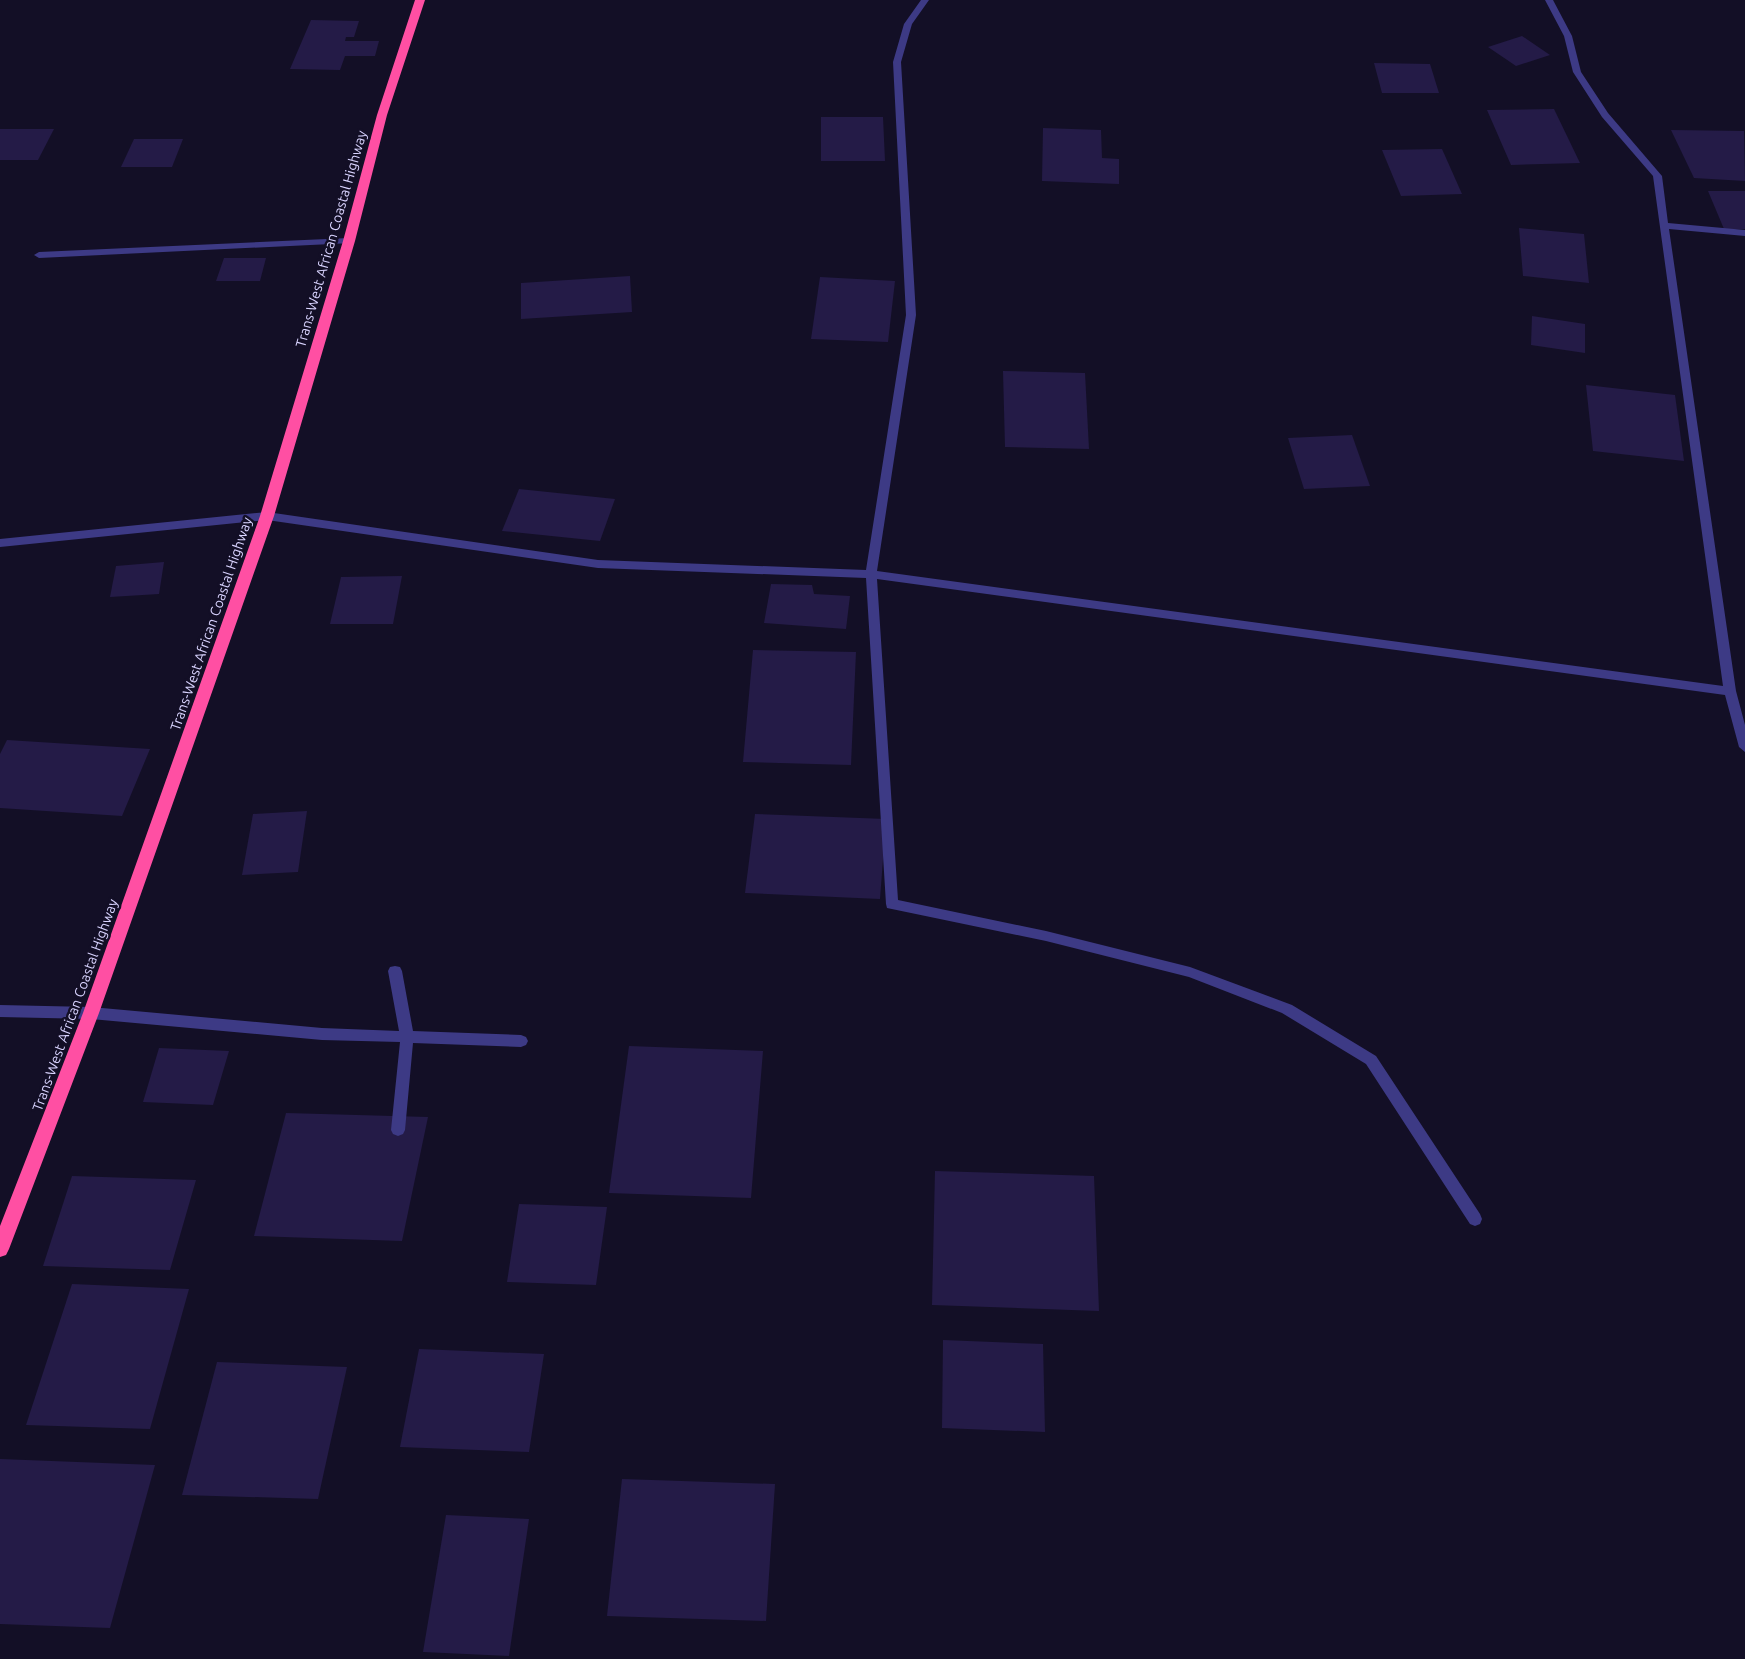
<svg xmlns="http://www.w3.org/2000/svg" width="1745" height="1659" viewBox="0 0 1745 1659" font-family="Ubuntu,sans-serif">
<rect width="100%" height="100%" fill="#130f26"/>
<!-- building -->
<g fill="#241b47">
<path d="M311,20l48,1 -5,16h-8l-1,4h34l-4,15h-30l-5,14 -50,-1z"/>
<path d="M1522,36l28,19 -34,11 -28,-19z"/>
<path d="M1374,63l56,1 9,29h-57z"/>
<path d="M1554,109l26,54 -69,2 -24,-55z"/>
<path d="M821,117h62l2,44h-64z"/>
<path d="M1043,128l58,2 1,28 17,1v25l-77,-3z"/>
<path d="M0,129h54l-16,31h-38z"/>
<path d="M1671,130l73,1 1,50 -51,-3z"/>
<path d="M134,139h49l-11,28h-51z"/>
<path d="M1442,149l20,45 -61,2 -19,-46z"/>
<path d="M1708,191h37v38h-21z"/>
<path d="M1519,228l65,6 5,49 -66,-7z"/>
<path d="M224,258h42l-6,23h-44z"/>
<path d="M630,276l2,36 -111,7v-36z"/>
<path d="M820,277l75,4 -7,61 -77,-3z"/>
<path d="M1532,316l53,8v29l-54,-8z"/>
<path d="M1003,371l82,2 4,76 -84,-2z"/>
<path d="M1586,385l89,10 9,66 -91,-10z"/>
<path d="M1352,435l18,51 -66,3 -16,-51z"/>
<path d="M519,489l96,10 -15,42 -98,-10z"/>
<path d="M164,562l-5,32 -49,3 6,-31z"/>
<path d="M402,576l-9,48h-63l11,-47z"/>
<path d="M771,584l41,1 2,9 36,2 -4,33 -82,-6z"/>
<path d="M753,650l103,2 -5,113 -108,-3z"/>
<path d="M7,740l143,9 -28,67 -122,-8v-54z"/>
<path d="M307,811l-9,61 -56,3 11,-61z"/>
<path d="M755,814l131,5 -6,80 -135,-6z"/>
<path d="M629,1046l134,5 -12,147 -142,-5z"/>
<path d="M159,1048l70,3 -16,54 -70,-3z"/>
<path d="M286,1113l142,4 -26,124 -148,-5z"/>
<path d="M935,1171l159,5 5,135 -167,-6z"/>
<path d="M72,1176l124,4 -26,90 -127,-4z"/>
<path d="M519,1204l88,3 -11,78 -89,-3z"/>
<path d="M72,1284l117,5 -39,140 -124,-4z"/>
<path d="M943,1340l100,4 2,88 -103,-4z"/>
<path d="M419,1349l125,5 -15,98 -129,-5z"/>
<path d="M217,1362l130,5 -29,132 -136,-4z"/>
<path d="M0,1459l155,6 -45,163 -110,-4z"/>
<path d="M622,1479l153,5 -9,137 -159,-5z"/>
<path d="M446,1515l83,4 -20,137 -86,-4z"/>
</g>
<g fill="none" stroke-linecap="round" stroke-linejoin="round">
<!-- street -->
<g fill="#3d3a85" fill-rule="evenodd">
<path d="M921,0h8l-17,24 -11,38 15,253 -39,256 846,115 -70,-510 -51,-59 -29,-45 -9,-36 -19,-36h8l19,36 9,36 27,41 54,63 6,47 77,7v6l-76,-7 67,462 9,34v27l-6,-5 -14,-52 -848,-116 21,321 148,31 144,36 102,38 84,51 104,158 2,5 -2,5 -5,2 -5,-2 -104,-160 -84,-51 -93,-36 -143,-36 -159,-33 -1,-4 -20,-326 -268,-10 -331,-48 -267,27v-8l267,-27 331,48 268,10 40,-255 -13,-253 11,-38z"/>
<path d="M349,238l5,3 -2,2 -313,15 -5,-3 5,-3z"/>
<path d="M395,966l5,1 2,4 11,60 108,4 5,2 2,4 -2,4 -5,2 -108,-4 -8,87 -2,4 -5,2 -5,-2 -2,-4 9,-88 -78,-2 -231,-21 -91,-2v-12l91,2 231,21 77,3 -11,-60 2,-4z"/>
</g>
<!-- highway -->
<path fill="#ff4fa3" fill-rule="evenodd" d="M415,0h10l-38,115 -32,126 -81,275 -175,497 -90,236 -3,6 -6,2v-31l83,-213 177,-497 83,-275 34,-126z"/>
</g>
<g text-anchor="middle" dominant-baseline="central" stroke-width="5" stroke-linejoin="round" paint-order="stroke">
<!-- street labels -->
<g font-size="14" fill="#d9d4ff" stroke="#130f26">
<text transform="translate(331 239) rotate(-74)">Trans-West African Coastal Highway</text>
<text transform="translate(211 624) rotate(-71)">Trans-West African Coastal Highway</text>
<text transform="translate(75 1005) rotate(-70)">Trans-West African Coastal Highway</text>
</g>
</g>
</svg>
